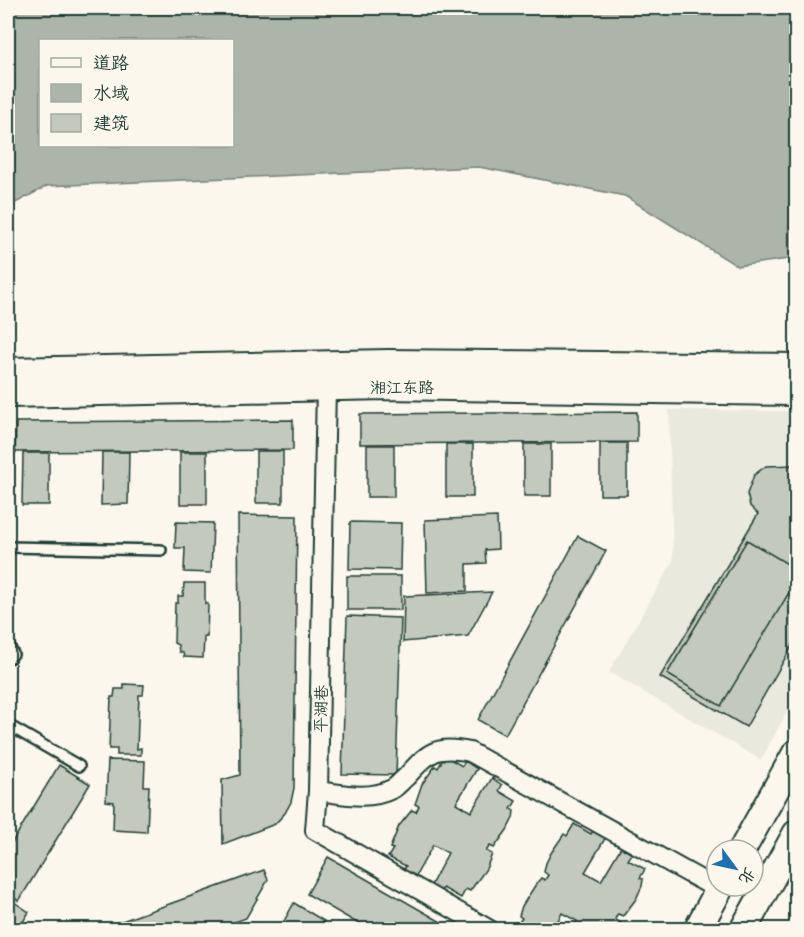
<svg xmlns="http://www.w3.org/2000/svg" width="804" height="937" viewBox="0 0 804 937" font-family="Mali,'LXGW WenKai TC',sans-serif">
<rect width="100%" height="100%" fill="#fbf7ec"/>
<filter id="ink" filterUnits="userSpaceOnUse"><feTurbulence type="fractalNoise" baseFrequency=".0167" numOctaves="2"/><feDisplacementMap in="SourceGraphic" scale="12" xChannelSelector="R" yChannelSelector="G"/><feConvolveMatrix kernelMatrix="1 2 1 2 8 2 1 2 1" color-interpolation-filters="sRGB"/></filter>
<g filter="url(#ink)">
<!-- built -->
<path fill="#eae9de" d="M669,410l127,1v284l-35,65 -152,-88 64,-111z"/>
<!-- water -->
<path fill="#adb4aa" stroke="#74847b" stroke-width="1.5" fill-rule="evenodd" d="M8,8h788v250l-59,8 -112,-70 -146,-29 -432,19 -39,21zM40,40h192v106h-192z"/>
<!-- building -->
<g fill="#c4c9be" stroke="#1f3d34" stroke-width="1.5">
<path d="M637,412v30l-277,2v-30z"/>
<path d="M293,420v30l-278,2 1,-30z"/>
<rect x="600" y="443" width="27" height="52"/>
<rect x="446" y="444" width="27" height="53"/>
<rect x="524" y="444" width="27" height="52"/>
<rect x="367" y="445" width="27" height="52"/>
<rect x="256" y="451" width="27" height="52"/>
<path d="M102,452h27l-1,52 -27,1z"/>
<rect x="180" y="452" width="27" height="52"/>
<path d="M23,453h26v52h-27z"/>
<path d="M796,465v174l-50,88 -86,-50 98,-163 -8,-8 -3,-12 7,-19 12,-9z"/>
<path d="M238,515l59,1 -3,272 -3,14 -6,11 -10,11 -52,20 -1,-64 18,-5z"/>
<path d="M497,517l1,32 -13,1 1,13 -19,1v27l-40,2 -2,-73z"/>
<path d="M176,522l37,1 -2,50 -27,-1 1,-24h-10z"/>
<path d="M350,522l51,1 -1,47 -51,-1z"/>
<path d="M578,536l28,15 -101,184 -27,-15z"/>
<path d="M747,540l49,29v12l-75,125 -54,-32z"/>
<rect x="347" y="576" width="54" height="34"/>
<path d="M184,583h21v21h3l-1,33h-3l-1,21 -19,-1 -1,-4 -4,-1 -1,-7 -4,-2 1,-40h3v-7h5z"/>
<path d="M492,592l-24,44 -65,6 1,-46z"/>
<path d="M347,616l54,2 -5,157 -54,-1z"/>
<path d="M124,684l20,1 -1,10h-4l-2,54 4,-1v7h-24v-6h-8l2,-52h3l1,-8h9z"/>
<path d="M445,756l17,10 3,-5 12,8 -21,34 15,9 21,-34 10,7 -3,6 17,10 -5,8 3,2 -1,7 -6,12 -13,18 -4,-2 -4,5 6,3 -6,15 -16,22 -4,-2 -5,9 -18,-10 -3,5 -10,-6 18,-34 -15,-8 -19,34 -12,-7 4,-6 -18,-9 5,-8 -3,-1 9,-22 13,-16 4,2 3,-6 -4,-2 7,-20 13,-18 3,2z"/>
<path d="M108,760l37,1 -1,25h5l-2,46 -34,-2 1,-28 -8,-1z"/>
<path d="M59,765l31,19 -71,117 -11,-7v-45z"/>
<path d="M574,824l17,10 3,-5 12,8 -21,35 16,9 20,-34 11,7 -4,6 17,9 -5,9 3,1 -1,7 -6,13 -13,17 -5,-2 -3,5 6,4 -3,7h-46l5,-9 -15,-8 -9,17h-28l-8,-5 5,-7 -3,-2 3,-10 14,-22 5,-6 4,2 3,-5 -4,-3 2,-9 5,-10 13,-19 3,2z"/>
<path d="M328,857l127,73h-86l-62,-36z"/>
<path d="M264,870l4,10 -22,38 -33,12h-116z"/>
<path d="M8,898l21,14 -11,18 -10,-2z"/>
<path d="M294,903l30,18 -4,9h-41z"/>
</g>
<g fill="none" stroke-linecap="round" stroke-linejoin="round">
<defs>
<g id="lane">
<path d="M8,547l153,3"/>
<path d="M8,644l5,10 -5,5"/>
<path d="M8,725l71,41"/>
</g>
<g id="street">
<path d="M326,387l-8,404 -3,39 175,100"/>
<path d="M318,791c24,3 51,10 74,-2 5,-2 9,-8 14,-12 23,-25 29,-32 64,-25l249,138"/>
</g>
<g id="secondary">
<path d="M8,371l380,-8 408,4"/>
<path d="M8,394l378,-8 410,6"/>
<path d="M742,850l54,-97"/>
<path d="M697,930l24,-44"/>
<path d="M743,930l53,-96"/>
</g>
</defs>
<!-- lane casing -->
<use href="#lane" stroke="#1f3d34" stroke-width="14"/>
<!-- street casing -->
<use href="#street" stroke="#1f3d34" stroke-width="22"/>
<!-- secondary casing -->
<use href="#secondary" stroke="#1f3d34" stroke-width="30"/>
<!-- lane -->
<use href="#lane" stroke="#fbf7ec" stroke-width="9"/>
<!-- street -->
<use href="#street" stroke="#fbf7ec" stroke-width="18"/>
<!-- secondary -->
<use href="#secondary" stroke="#fbf7ec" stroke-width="26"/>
</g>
</g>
<g text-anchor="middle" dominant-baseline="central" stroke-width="4.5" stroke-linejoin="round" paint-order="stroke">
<!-- street labels -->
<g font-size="16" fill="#1f3d34" stroke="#fbf7ec">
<text x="402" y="386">湘江东路</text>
<text transform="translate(320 709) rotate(-89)">平湖巷</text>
</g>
</g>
<!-- margin -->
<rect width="804" height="937" fill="none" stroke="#fbf7ec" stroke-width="30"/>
<rect x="15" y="15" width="774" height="907" fill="none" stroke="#1f3d34" stroke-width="2" filter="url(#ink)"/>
<!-- legend -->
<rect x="39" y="39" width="195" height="108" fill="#fbf7ec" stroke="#a3ada2" stroke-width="1.5"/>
<rect x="51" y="58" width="30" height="9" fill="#fbf7ec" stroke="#a3ada2" stroke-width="1.5"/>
<text x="93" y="69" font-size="18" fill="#1f3d34">道路</text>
<rect x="51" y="84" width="30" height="18" fill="#adb4aa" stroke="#a3ada2" stroke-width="1.5"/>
<text x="93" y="99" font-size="18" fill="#1f3d34">水域</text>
<rect x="51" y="114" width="30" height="18" fill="#c4c9be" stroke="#a3ada2" stroke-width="1.5"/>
<text x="93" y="129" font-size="18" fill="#1f3d34">建筑</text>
<!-- north arrow -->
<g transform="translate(735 868) rotate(123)"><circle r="28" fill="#fbf7ec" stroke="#a3ada2" stroke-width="1.5"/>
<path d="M0-4.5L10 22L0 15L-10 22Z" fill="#1f6fb2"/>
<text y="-9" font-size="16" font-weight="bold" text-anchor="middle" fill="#1f3d34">北</text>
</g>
</svg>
